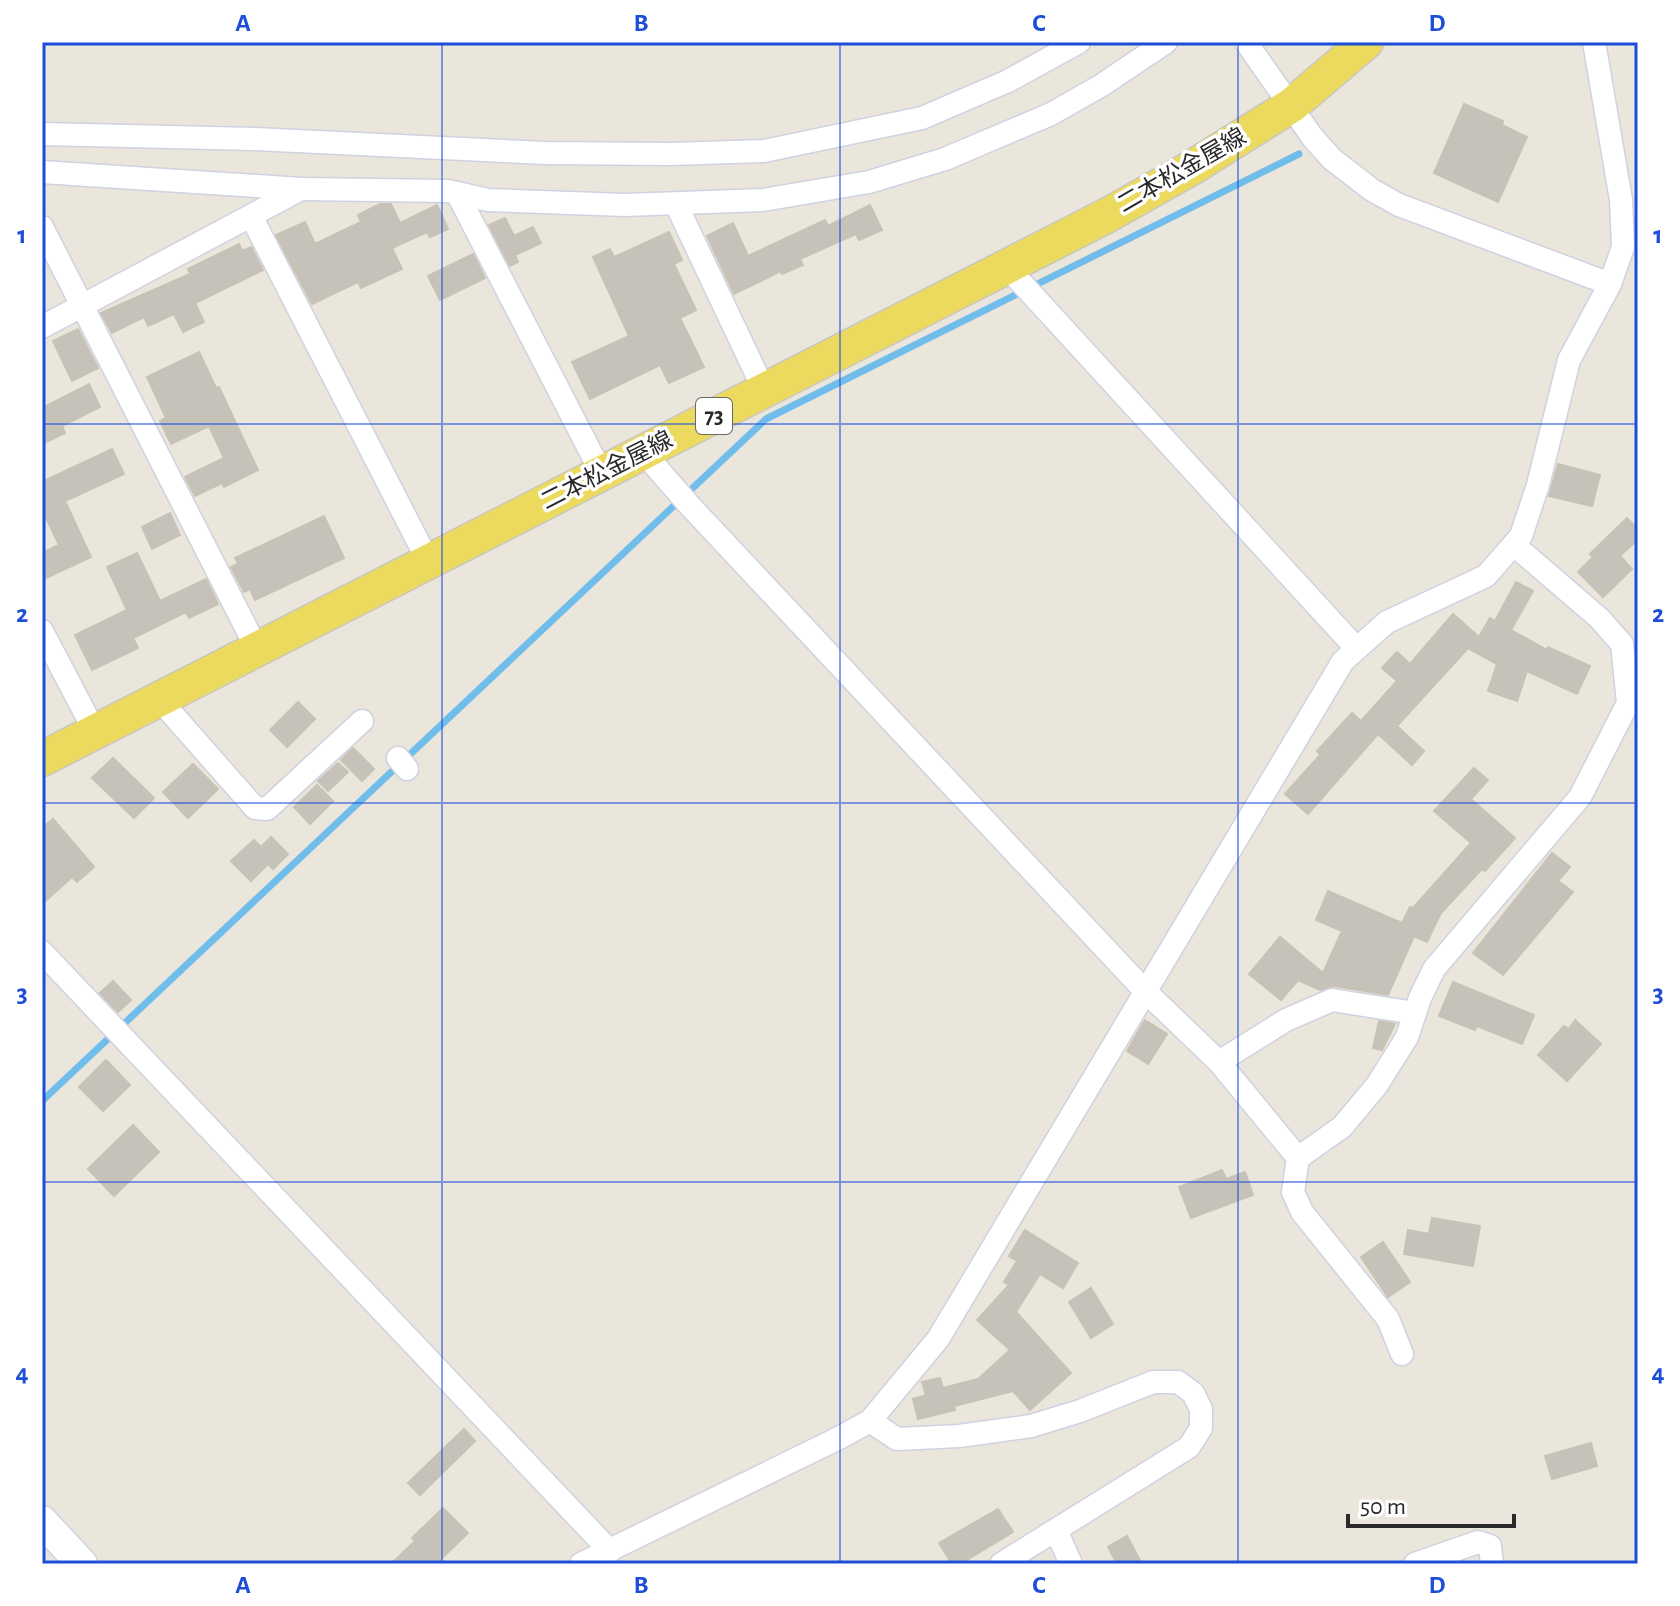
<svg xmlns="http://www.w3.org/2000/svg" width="1680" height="1606" viewBox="0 0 1680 1606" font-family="'Alegreya Sans','Noto Sans JP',sans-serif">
<rect width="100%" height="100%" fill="#ebe6db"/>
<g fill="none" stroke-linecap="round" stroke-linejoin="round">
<!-- stream -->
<path stroke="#70bdeb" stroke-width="7" d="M42,1101l724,-682 533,-265"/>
</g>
<!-- building -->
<g fill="#c6c2ba" stroke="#c6c2b5" stroke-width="2">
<path d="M1464,104l39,17 -1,4 25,12 -29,65 -64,-29z"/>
<path d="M380,204h11l9,19 37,-18 11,24 -18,8 -3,-5 -35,16 10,21 -41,19 -3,-6 -46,22 -36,-69 29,-13 10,22 46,-22 -3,-7z"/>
<path d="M870,205l12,25 -23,10 -3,-6 -56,25 3,6 -21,9 -1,-3 -47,23 -27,-58 26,-13 15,33 77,-36 3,6z"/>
<path d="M505,218l9,18 19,-9 8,16 -26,12 3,7 -8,4 -21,-41z"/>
<path d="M669,232l13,28 -8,4 22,46 -16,8 24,49 -35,16 -9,-18 -70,34 -18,-37 57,-26 -36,-79 17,-8 4,8z"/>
<path d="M239,244l3,7 9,-4 12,23 -68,33 9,19 -21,10 -9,-18 -26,12 -4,-9 -32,16 -11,-20 89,-39 -2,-5z"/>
<path d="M473,254l12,24 -45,22 -12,-24z"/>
<path d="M78,329l20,39 -26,13 -19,-40z"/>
<path d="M199,352l17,36 3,-1 39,83 -34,17 -2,-4 -27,13 -10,-19 39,-19 -15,-32 -38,18 -11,-23 6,-3 -19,-41z"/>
<path d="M89,384l11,23 -38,19 3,7 -23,11v-36z"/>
<path d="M112,449l12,25 -59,27 26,56 -49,23v-27l17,-8 -17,-36v-27z"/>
<path d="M1558,464l42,11 -8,31 -43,-10z"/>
<path d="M170,513l10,22 -28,14 -10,-22z"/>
<path d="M324,516l20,42 -89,42 -5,-11 -6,3 -13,-25 7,-3 -3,-6z"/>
<path d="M1627,518l11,12v9l-18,17 12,13 -29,28 -25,-25 15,-15 -3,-3z"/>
<path d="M137,553l23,48 46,-22 12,25 -29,14 -3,-6 -53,26 5,10 -46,22 -17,-35 52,-25 -20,-43z"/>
<path d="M1516,582l17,9 -22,39 36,20 1,-3 42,19 -13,28 -50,-23 -10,30 -29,-10 9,-27 -29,-16 -71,78 27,25 -12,14 -34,-31 -70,80 -23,-20 35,-39 -3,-4 35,-38 9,8 36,-40 -15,-13 15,-16 13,12 43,-50 26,23 11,-19 5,3z"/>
<path d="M298,702l17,17 -28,28 -17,-17z"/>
<path d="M353,748l21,21 -12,12 -21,-21z"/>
<path d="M113,758l41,40 -20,20 -42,-40z"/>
<path d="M338,763l10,9 -20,19 -10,-10z"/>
<path d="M193,764l25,25 -30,29 -25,-26z"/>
<path d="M1474,768l14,12 -17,19 44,39 -30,33 -3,-2 -41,44 -14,29 -13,-6 -26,59 -54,-9 -14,4 -22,-10 -17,20 -32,-26 31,-37 43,36 19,-42 -26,-11 12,-29 74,32 8,-16 3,1 58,-65 -37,-32z"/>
<path d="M317,785l16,16 -23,23 -16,-17z"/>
<path d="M53,819l41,48 -17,15 -5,-5 -30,27v-76z"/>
<path d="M271,837l17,17 -15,15 -5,-5 -17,17 -20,-20 23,-21 7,7z"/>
<path d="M1552,853l18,14 -12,14 15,11 -70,83 -30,-22z"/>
<path d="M113,981l18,19 -13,12 -18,-19z"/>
<path d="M1453,982l81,33 -12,29 -45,-18 -2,4 -36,-14z"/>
<path d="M1145,1020l22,14 -19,30 -21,-13z"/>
<path d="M1575,1020l26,24 -34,37 -29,-26 26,-29 5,3z"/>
<path d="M1379,1021l16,3 -13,26 -9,-2z"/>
<path d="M106,1060l24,25 -27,26 -24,-24z"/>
<path d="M133,1125l26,27 -45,44 -26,-27z"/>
<path d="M1222,1170l4,9 19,-7 8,23 -62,23 -12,-31z"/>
<path d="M1432,1218l48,8 -7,40 -69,-12 4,-24 21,4z"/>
<path d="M1025,1230l53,33 -15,25 -23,-14 -24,38 55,61 -41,37 -17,-19 -59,15 1,4 -37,9 -5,-20 13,-4 -4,-13 18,-4 3,10 35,-9 32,-29 -33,-30 32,-35 -5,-3 13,-21 -8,-5z"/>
<path d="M1383,1242l27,40 -22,15 -27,-40z"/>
<path d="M1091,1288l22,36 -22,14 -22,-36z"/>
<path d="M464,1429l11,12 -55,54 -12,-12z"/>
<path d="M1591,1443l6,23 -45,13 -7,-23z"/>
<path d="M443,1508l25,25 -32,31h-45l24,-23 -3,-3z"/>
<path d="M998,1509l15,23 -53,32h-8l-13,-21z"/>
<path d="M1127,1536l15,28h-25l-9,-17z"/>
</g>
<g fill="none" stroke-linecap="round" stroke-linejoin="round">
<defs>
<g id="street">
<path d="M1246,42l67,96 19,21 40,31 27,15 211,79"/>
<path d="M42,134l213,5 290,14 126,1 93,-3 158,-33 86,-37 71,-39"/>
<path d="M42,172l260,17 146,2 40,9 137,5 138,-5 106,-18 76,-23 106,-45 51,-29 64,-43"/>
<path d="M457,193l145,281"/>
<path d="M676,204l88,186"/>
<path d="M251,216l177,345"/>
<path d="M42,227l215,422"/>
<path d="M1006,266l350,382"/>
<path d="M42,327l259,-138"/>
<path d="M644,453l46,53 455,485 74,71 79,96 44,-31 35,-42 30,-48 13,-39 14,-29 146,-172 48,-94 -6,-59 -23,-26 -85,-73"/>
<path d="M42,631l53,101"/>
<path d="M159,699l96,109 12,1 95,-88"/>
<path d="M398,758l9,11"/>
<path d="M42,952l568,599"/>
<path d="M1219,1062l67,-42 46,-20 83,13"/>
<path d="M1298,1158l-5,34 9,20 86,107 14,35"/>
<path d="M870,1421l27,18 62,-3 72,-10 49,-15 73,-29h25l15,11 8,16v19l-12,19 -188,117"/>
<path d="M1056,1530l15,34"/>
<path d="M581,1564l258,-126 31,-17 68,-82 405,-678 44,-39 99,-46 35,-40 17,-51 31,-125 41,-76 13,-37 -2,-47 -27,-158"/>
<path d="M1415,1564l63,-22 12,4 2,18"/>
</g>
<path id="secondary" d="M42,1521l40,43"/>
<path id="primary" d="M42,759l1066,-544 85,-48 99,-62 74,-63"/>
</defs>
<!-- street casing -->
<use href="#street" stroke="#d0d1e1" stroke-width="25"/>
<!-- secondary casing -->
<use href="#secondary" stroke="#d0d1e1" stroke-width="33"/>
<!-- primary casing -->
<use href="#primary" stroke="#c7c7c7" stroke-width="37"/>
<!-- street -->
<use href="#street" stroke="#fff" stroke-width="22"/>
<!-- secondary -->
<use href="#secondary" stroke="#fff" stroke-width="30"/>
<!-- primary -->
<use href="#primary" stroke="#ecda5e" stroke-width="34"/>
</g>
<!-- grid -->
<path fill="none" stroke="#1d4ed8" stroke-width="2" stroke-opacity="0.55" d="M442,42v1522M840,42v1522M1238,42v1522M42,424h1596M42,803h1596M42,1182h1596"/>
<g text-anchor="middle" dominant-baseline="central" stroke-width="7" stroke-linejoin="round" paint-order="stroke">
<!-- shield labels -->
<rect fill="#fff" stroke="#696969" stroke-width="2" x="696" y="398" width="36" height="36" rx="6"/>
<g font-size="22" font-weight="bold" fill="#292929">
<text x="714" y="416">73</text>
</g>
<!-- street labels -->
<g font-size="24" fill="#292929" stroke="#fff">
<text transform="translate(1182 171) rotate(-30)">二本松金屋線</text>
<text transform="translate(607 471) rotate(-27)">二本松金屋線</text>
</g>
</g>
<!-- border -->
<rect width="1680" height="1606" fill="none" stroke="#ffffff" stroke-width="88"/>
<!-- scale -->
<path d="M1348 1514v12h166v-12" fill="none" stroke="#292929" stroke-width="4"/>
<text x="1360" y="1514" font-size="24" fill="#292929" stroke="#ffffff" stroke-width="6" paint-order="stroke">50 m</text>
<rect x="44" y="44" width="1592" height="1518" fill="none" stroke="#1d4ed8" stroke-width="3"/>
<g font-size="26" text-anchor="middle" font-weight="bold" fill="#1d4ed8">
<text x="243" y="31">A</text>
<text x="641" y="31">B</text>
<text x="1039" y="31">C</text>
<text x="1437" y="31">D</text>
<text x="22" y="243">1</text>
<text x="1658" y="243">1</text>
<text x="22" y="622">2</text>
<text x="1658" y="622">2</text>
<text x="22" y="1002">3</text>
<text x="1658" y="1002">3</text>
<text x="22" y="1381">4</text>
<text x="1658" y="1381">4</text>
<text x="243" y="1593">A</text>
<text x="641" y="1593">B</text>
<text x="1039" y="1593">C</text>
<text x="1437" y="1593">D</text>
</g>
</svg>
